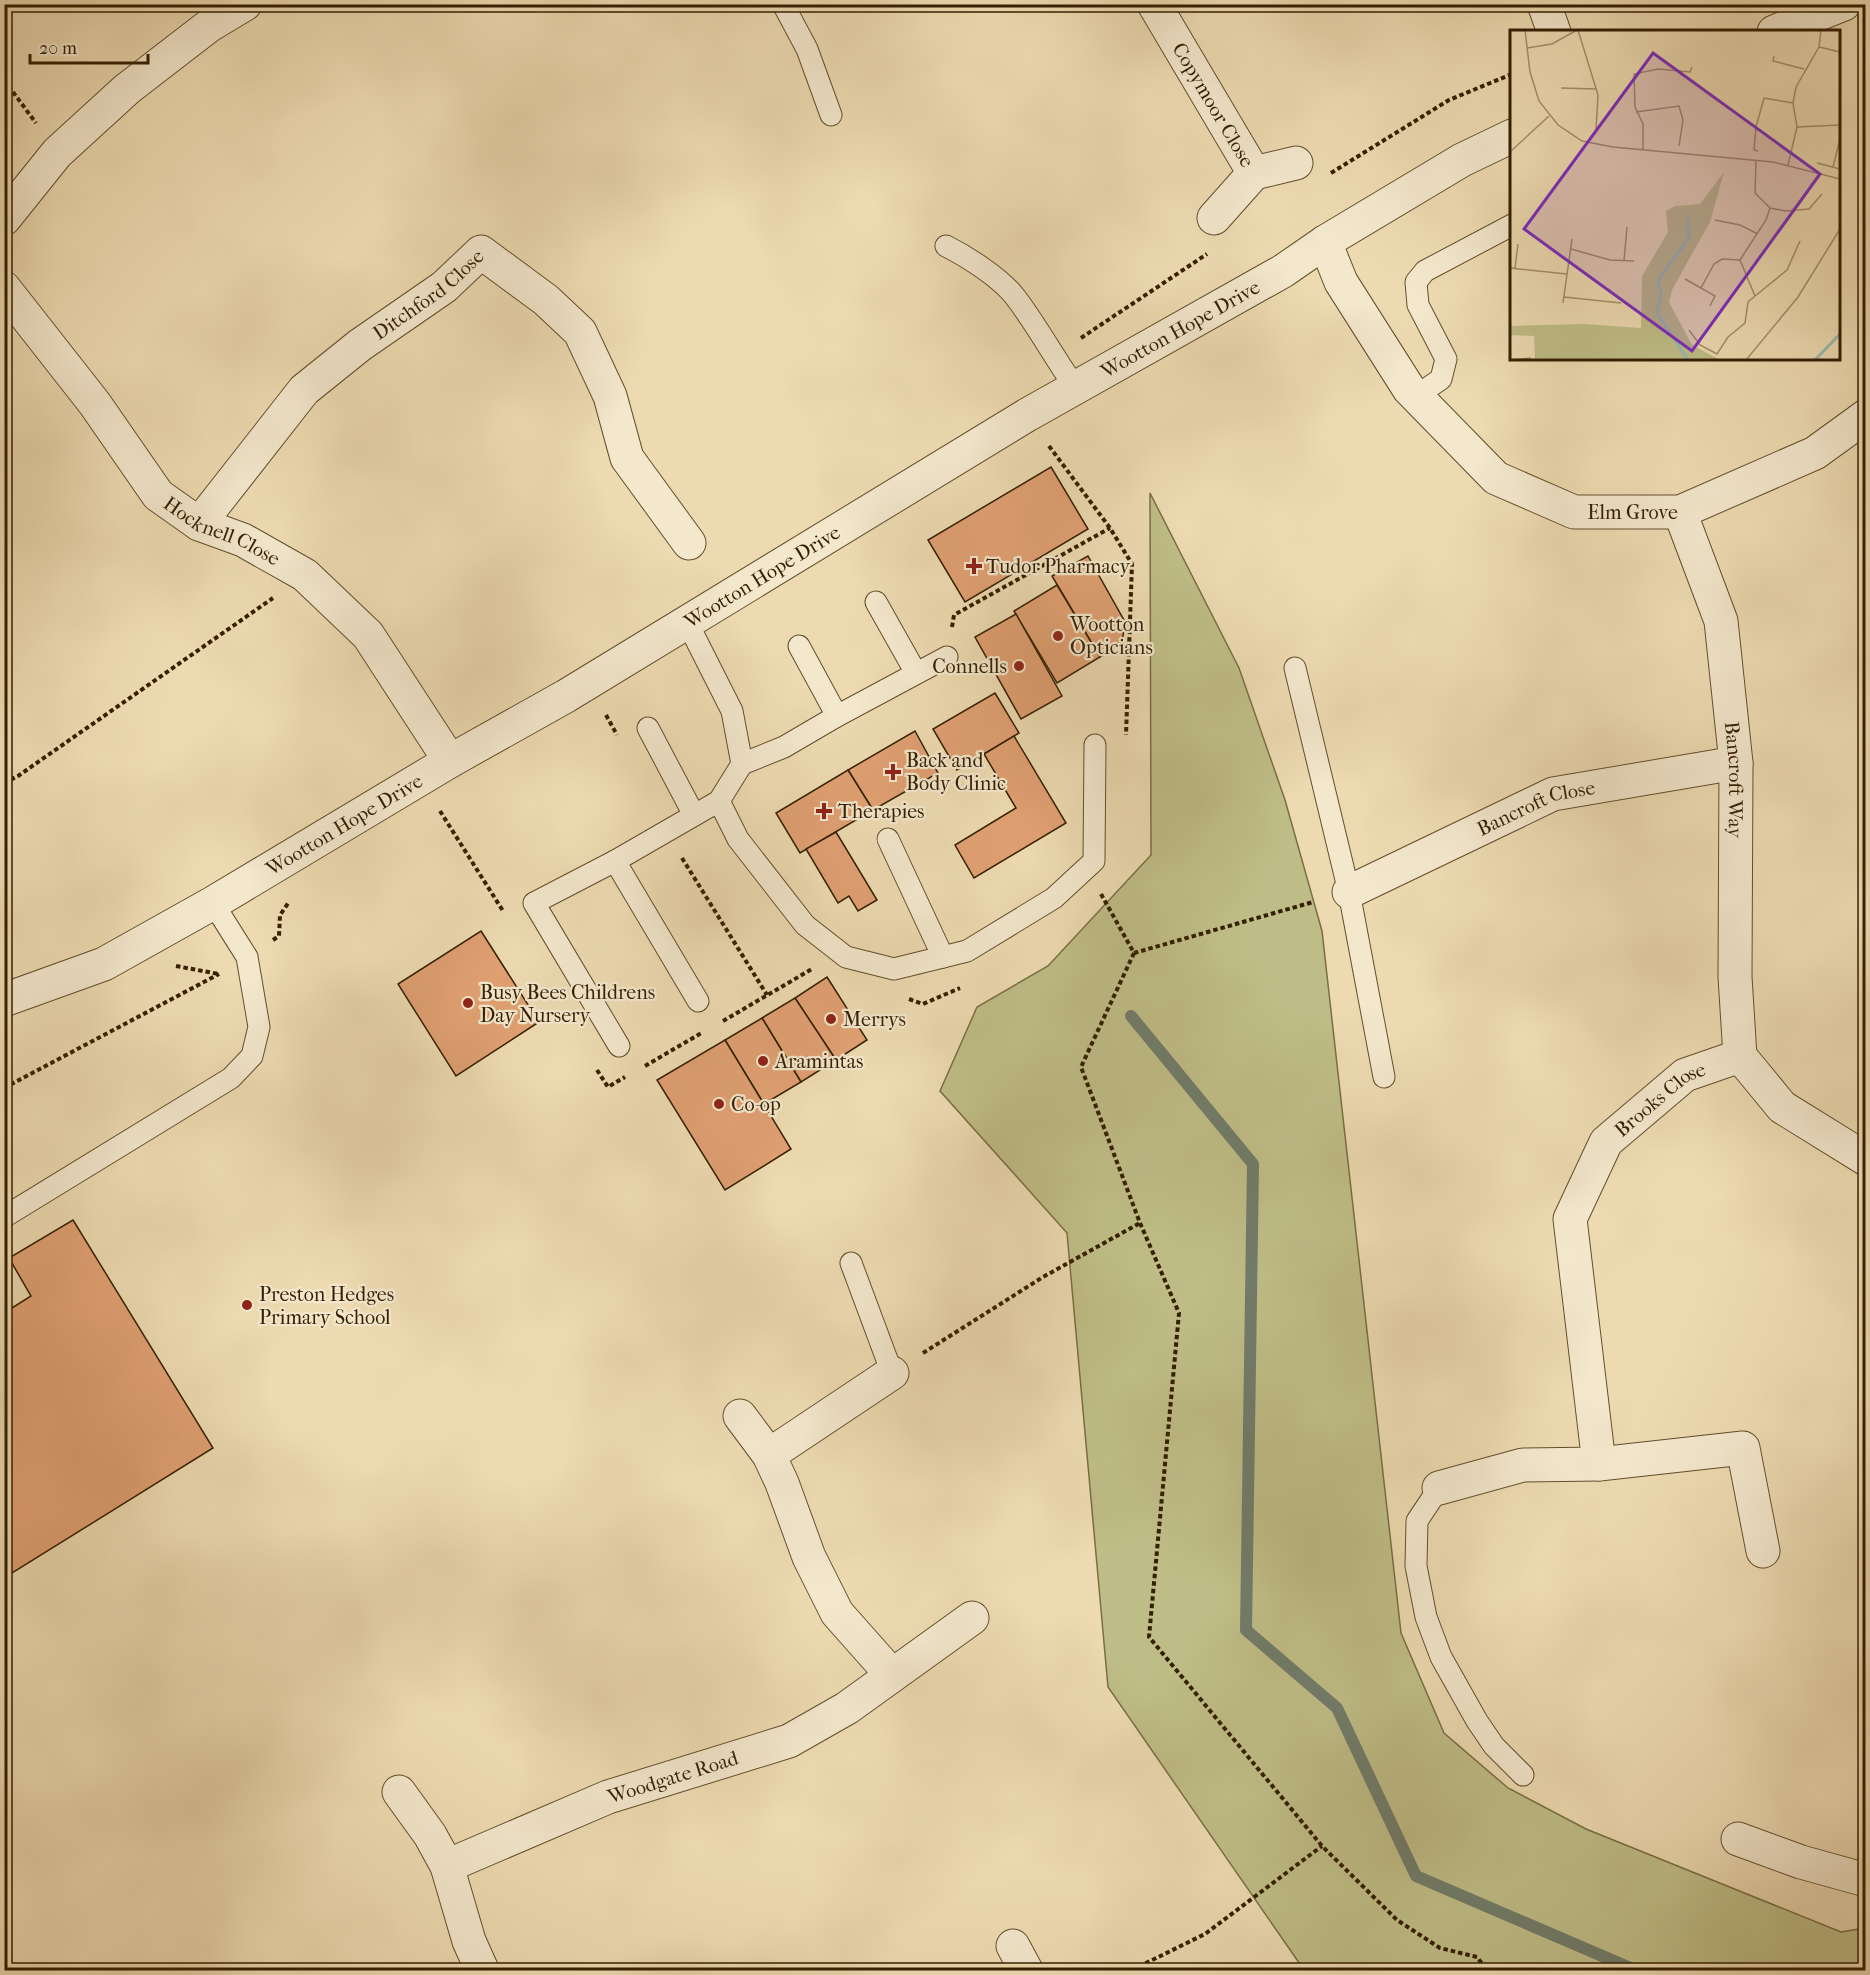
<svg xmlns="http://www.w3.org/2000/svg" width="1870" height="1975" viewBox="0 0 1870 1975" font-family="'IM FELL French Canon',serif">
<rect width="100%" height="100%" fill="#eddab1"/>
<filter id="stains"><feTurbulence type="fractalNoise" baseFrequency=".00333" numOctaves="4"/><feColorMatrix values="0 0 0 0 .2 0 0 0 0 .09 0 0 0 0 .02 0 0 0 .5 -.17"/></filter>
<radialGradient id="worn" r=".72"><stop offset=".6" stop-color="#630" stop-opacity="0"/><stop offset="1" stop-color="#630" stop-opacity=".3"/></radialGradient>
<!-- green -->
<path fill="#bfbd87" stroke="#7a6e44" stroke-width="1.5" d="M1150,493l89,175 46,132 37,131 79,702 43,100 64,55 78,41 255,103 24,-4v42h-561l-196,-283 -41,-454 -127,-142 37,-84 71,-41 103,-111z"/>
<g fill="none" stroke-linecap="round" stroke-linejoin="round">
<!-- stream -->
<path stroke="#717c6a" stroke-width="12" d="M1131,1016l122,148 -7,466 91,78 79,168 219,94"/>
</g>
<!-- building -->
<g fill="#e0a072" stroke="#341f00" stroke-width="1.5">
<path d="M1051,467l37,62 -123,73 -37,-62z"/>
<path d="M1088,556l37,66 -3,20 -22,15 -48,-81z"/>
<path d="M1057,585l43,72 -43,26 -43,-72z"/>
<path d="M1016,614l46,82 -41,23 -46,-82z"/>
<path d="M995,693l24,40 -62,37 -24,-41z"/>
<path d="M915,731l23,42 -65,37 -25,-40z"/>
<path d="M1014,736l52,87 -92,55 -19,-33 61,-37 -32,-54z"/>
<path d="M848,770l25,40 -73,43 -24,-40z"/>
<path d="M836,832l41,68 -19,11 -9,-15 -11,7 -32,-54z"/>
<path d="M481,931l58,91 -83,54 -58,-92z"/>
<path d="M827,977l40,63 -31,20 -41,-62z"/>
<path d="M795,998l41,62 -35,22 -39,-64z"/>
<path d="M762,1018l39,64 -37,22 -39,-64z"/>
<path d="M725,1040l66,109 -66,41 -68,-110z"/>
<path d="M73,1220l140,228 -209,130v-265l27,-17 -22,-38z"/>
</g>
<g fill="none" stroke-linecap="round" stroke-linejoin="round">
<defs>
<g id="service">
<path d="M783,4l24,45 24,66"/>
<path d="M946,246c22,11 56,33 70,52 22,29 39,61 59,89"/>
<path d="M1416,396l25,-17 5,-20 -28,-54 -2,-23 9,-11 87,-46"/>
<path d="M876,602l40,71"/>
<path d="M799,646l38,70"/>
<path d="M1295,668l54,224 35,185"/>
<path d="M648,728l46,87"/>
<path d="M742,764l42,-17 53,-31 110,-59"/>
<path d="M719,801l19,38 67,86 41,32 48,12 73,-18 87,-53 40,-37 1,-116"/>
<path d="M888,839l55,118"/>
<path d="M615,861l83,140"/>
<path d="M619,1046l-85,-143 81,-42 104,-60 23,-37 -10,-53 -45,-89"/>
<path d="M4,1217l227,-139 21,-22 7,-29 -12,-70 -34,-54"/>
<path d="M851,1263l41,110"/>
<path d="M1439,1488l-22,33 -1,45 10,51 15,40 36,64 17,25 29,29"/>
</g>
<g id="minor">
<path id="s1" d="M1154,4l100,169 42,-10"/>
<path d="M1544,4l10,28"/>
<path d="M1774,32l70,-28"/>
<path d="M1214,218l40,-45"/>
<path d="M4,219l53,-66 70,-64 83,-64 35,-21"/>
<path id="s2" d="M1325,242l16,40 68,107 87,89 78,34h106l135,-59 51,-37"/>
<path id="s3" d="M4,288l91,116 63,91 41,29 44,16 62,35 63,60 82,126"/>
<path id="s4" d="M1680,512l41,109 15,142 -1,214 5,79"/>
<path id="s5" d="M199,524l105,-134 56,-45 84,-58 37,-35 65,48 34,32 30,64 17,62 62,85"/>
<path id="s6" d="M1349,892l204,-98 183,-31"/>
<path id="s7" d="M4,1000l100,-36 109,-61 237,-142 116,-65 461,-281 256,-144 42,-29 137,-82 50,-24"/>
<path d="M740,1416l29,39 13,28 27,74 28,56 55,62"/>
<path d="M769,1455l123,-82"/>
<path d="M1439,1488l84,-23 76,-1"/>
<path id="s8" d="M1763,1551l-20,-103 -144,16 -29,-245 36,-77 79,-67 55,-19 42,51 84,52"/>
<path d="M399,1792l31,43 17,31 22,75 13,29"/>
<path d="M1738,1839l63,23 65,18"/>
<path id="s9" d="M447,1866l161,-69 181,-56 58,-33 125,-90"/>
<path d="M1013,1946l13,24"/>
</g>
</defs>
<!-- service casing -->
<use href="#service" stroke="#624e2c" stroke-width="23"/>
<!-- minor casing -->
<use href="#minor" stroke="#624e2c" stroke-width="35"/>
<!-- path -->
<g stroke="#341f00" stroke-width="4" stroke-dasharray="4.5 3" stroke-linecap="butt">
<path d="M4,80l32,43"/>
<path d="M1331,173l118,-73 63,-26"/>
<path d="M1081,338l126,-84"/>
<path d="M1049,446l61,82 22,36 -6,171"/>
<path d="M952,627l2,-12 156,-87"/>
<path d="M606,715l11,20"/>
<path d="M4,783l14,-7 255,-178"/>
<path d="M440,811l63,100"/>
<path d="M682,858l85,137"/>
<path d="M1101,894l33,59 179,-51"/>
<path d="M273,940l6,-4 1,-21 9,-13"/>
<path d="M1134,953l-53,114 59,156 39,90 -30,324 173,209 75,74 43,28 37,9 10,13"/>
<path d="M176,966l43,8"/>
<path d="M909,999l14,5 37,-16"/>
<path d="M723,1021l89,-52"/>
<path d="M645,1066l58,-34"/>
<path d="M597,1070l11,17 17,-10"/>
<path d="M4,1088l215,-114"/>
<path d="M923,1353l120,-76 97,-54"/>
<path d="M1132,1970l73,-36 117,-88"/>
</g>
<!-- service -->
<use href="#service" stroke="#f3e7cc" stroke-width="21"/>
<!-- minor -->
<use href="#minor" stroke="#f3e7cc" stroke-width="33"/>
</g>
<!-- markers -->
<g fill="#8f2418" stroke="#f3e7cc" stroke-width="2">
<path d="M971 557h6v6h6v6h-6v6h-6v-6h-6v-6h6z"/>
<circle cx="1058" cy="636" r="6"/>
<circle cx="1019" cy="666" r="6"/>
<path d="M890 763h6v6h6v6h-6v6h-6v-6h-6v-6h6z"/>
<path d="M821 802h6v6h6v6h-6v6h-6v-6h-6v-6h6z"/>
<circle cx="468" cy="1003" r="6"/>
<circle cx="831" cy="1019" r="6"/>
<circle cx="763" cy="1061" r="6"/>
<circle cx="719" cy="1104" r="6"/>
<circle cx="247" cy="1305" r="6"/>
</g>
<g text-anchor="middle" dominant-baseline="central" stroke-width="4.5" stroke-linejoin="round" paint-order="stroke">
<!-- street labels -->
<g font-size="20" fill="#341f00" stroke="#f3e7cc">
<text stroke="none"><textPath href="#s1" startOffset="117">Copymoor Close</textPath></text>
<text stroke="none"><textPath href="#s5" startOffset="327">Ditchford Close</textPath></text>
<text stroke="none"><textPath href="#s7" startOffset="1356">Wootton Hope Drive</textPath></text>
<text stroke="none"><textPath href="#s2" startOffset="438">Elm Grove</textPath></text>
<text stroke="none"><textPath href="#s3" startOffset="332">Hocknell Close</textPath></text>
<text stroke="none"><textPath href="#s7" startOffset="870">Wootton Hope Drive</textPath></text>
<text stroke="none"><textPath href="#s4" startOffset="276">Bancroft Way</textPath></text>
<text stroke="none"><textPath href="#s6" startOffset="206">Bancroft Close</textPath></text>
<text stroke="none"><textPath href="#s7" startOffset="384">Wootton Hope Drive</textPath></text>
<text stroke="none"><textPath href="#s8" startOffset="651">Brooks Close</textPath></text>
<text stroke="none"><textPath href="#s9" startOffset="243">Woodgate Road</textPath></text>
</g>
<!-- poi labels -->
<g font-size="20" fill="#341f00" stroke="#f3e7cc" text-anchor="start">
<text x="986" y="566">Tudor Pharmacy</text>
<text x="1070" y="624">Wootton<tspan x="1070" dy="23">Opticians</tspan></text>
<text x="1007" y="666" text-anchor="end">Connells</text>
<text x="906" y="760">Back and<tspan x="906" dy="23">Body Clinic</tspan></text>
<text x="838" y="811">Therapies</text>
<text x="480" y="992">Busy Bees Childrens<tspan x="480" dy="23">Day Nursery</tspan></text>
<text x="843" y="1019">Merrys</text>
<text x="775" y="1061">Aramintas</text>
<text x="731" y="1104">Co-op</text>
<text x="259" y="1294">Preston Hedges<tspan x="259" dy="23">Primary School</tspan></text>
</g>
</g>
<!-- overview -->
<g transform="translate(1510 30)">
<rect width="330" height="330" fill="#eddab1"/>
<path d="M214,142l-14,50 -38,68 -3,12 23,43 28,15h-185l-1,-24 -24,-1v-9l73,-2 58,4 1,-52 26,-44 -2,-21 9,-5 25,-2z" fill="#bfbd87"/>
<path fill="none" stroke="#9abab0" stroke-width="3" d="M178,187l1,21 -31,42 3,13 -4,20 31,47M305,330l25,-26"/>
<path fill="none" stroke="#a38f6a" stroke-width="1.5" d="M15,0l5,42 9,29 19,24 24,16 31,6 160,15 67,17M68,0l20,65 -2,35M309,17l21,5M17,18l25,-4 25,-14M264,26l-1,5 31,8M51,58l35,1M126,82l43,-6 4,14 -4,26M287,97l43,-2M133,120v-26l-8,-17 -1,-33 24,-5 32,3 2,-5M248,121l-4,-1 2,-23 8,-29 29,5M0,122l39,-36M246,130l-1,33 15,15 16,3 23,-2 13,-15M307,133l23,6M278,135l9,-38 -4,-24 3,-16 23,-40 2,-17M323,137l7,-28M205,190l25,5 18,9M61,219l39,11 24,1M230,230l26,-40 4,-12M114,231l3,-34M0,238l57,6M5,238l3,-24M175,249l16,9M54,267l57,6M53,273l9,-64M200,276l5,-10 -14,-8 13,-24 8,-5 18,1 15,36 32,-26 13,-29M179,300l11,15 17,9 11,-17 17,-14 3,-21 7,-6M2,330l19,-2M236,330l52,-63 42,-68"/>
<path fill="#7b2cbf" fill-opacity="0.15" stroke="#7b2cbf" stroke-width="3" d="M143,23l167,121 -128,177 -168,-122z"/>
<rect width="330" height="330" fill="none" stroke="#341f00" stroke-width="3"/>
</g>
<!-- margin -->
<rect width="1870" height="1975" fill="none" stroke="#eddab1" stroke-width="24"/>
<rect x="6" y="6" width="1858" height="1963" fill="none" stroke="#341f00" stroke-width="3"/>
<rect x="12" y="12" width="1846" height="1951" fill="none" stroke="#341f00" stroke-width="1.5"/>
<!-- scale -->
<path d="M30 54v9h118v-9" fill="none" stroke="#341f00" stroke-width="3"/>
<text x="39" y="54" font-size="18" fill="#341f00" stroke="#f3e7cc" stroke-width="4.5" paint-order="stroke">20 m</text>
<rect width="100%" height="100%" filter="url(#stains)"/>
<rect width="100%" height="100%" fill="url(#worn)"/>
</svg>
